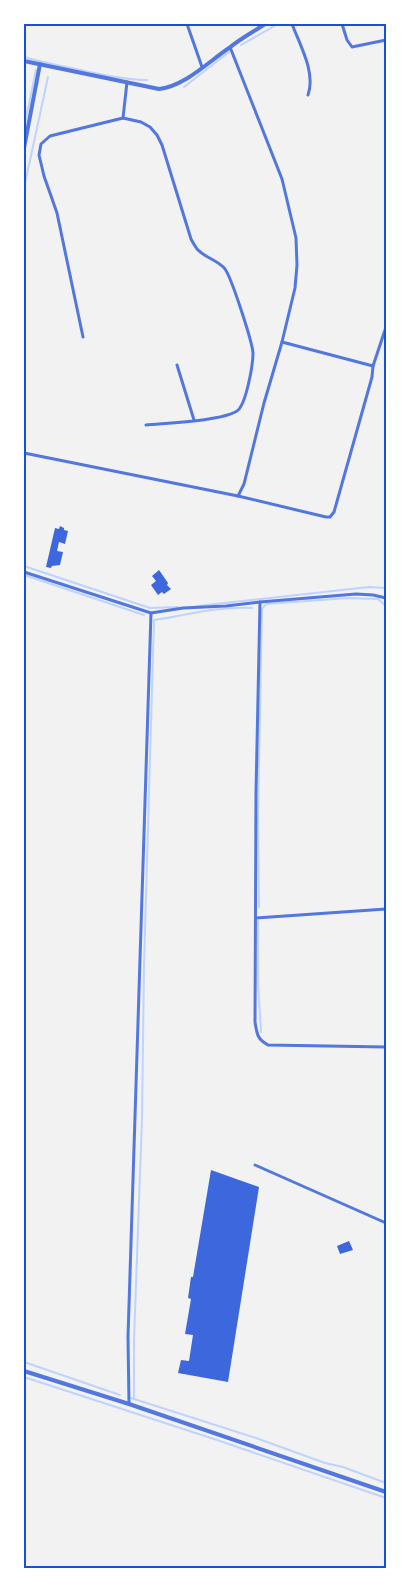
<svg xmlns="http://www.w3.org/2000/svg" width="410" height="1592" viewBox="0 0 410 1592" font-family="Mulish,sans-serif">
<rect width="100%" height="100%" fill="#f2f2f2"/>
<g fill="none" stroke-linecap="round" stroke-linejoin="round">
<!-- stream -->
<g stroke="#bfd3fe" stroke-width="2">
<path d="M241,45l37,-21"/>
<path d="M24,57c21,6 43,10 65,15 19,4 38,8 58,8"/>
<path d="M184,87l45,-35"/>
<path d="M24,128l12,-58"/>
<path d="M24,188l24,-111"/>
<path d="M24,566l126,42 28,-1"/>
<path d="M24,575l120,40"/>
<path d="M197,606l172,-19 17,1"/>
<path d="M259,907l-1,-93 4,-205 4,-5 82,-6 30,1 8,7"/>
<path d="M258,921v63l3,48"/>
<path d="M24,1362l96,33"/>
<path d="M24,1377l193,63 169,58"/>
<path d="M131,1398l125,40 69,25 18,4 43,16"/>
<path d="M134,1399v-59l8,-222 2,-153 10,-345c32,-5 66,-14 98,-12"/>
</g>
</g>
<!-- building -->
<g fill="#3d67dc">
<path d="M60,526l4,2v2l4,1 -3,13 -6,-2 -2,9 6,1 -3,13 -8,1 -1,2 -5,-1 9,-39 4,1z"/>
<path d="M159,570l9,13 -1,2 4,4 -7,5 -2,-2 -4,3 -7,-10 5,-4 -4,-5z"/>
<path d="M211,1170l48,17 -31,195 -50,-9 3,-13 8,1 4,-26 -8,-1 6,-35 -3,-1 3,-21h2z"/>
<path d="M349,1241l4,9 -13,4 -3,-8z"/>
</g>
<g fill="none" stroke-linecap="round" stroke-linejoin="round">
<!-- minor -->
<g stroke="#5277de" stroke-width="3">
<path d="M187,24l15,43"/>
<path d="M292,24c8,21 24,49 16,71"/>
<path d="M342,24l5,16 5,7 34,-7"/>
<path d="M230,47l52,132 14,59 1,27 -2,23 -13,54 -18,61 -20,81 -6,12"/>
<path d="M123,118l4,-36"/>
<path d="M83,337l-26,-124 -13,-37 -5,-21 2,-11 9,-8 73,-18 18,4 9,5 7,8 5,10 29,94c2,4 4,7 6,10 8,9 21,11 28,20 7,10 27,72 28,84 0,12 -7,52 -16,58 -15,10 -72,12 -91,14"/>
<path d="M282,342l91,24"/>
<path d="M177,365l17,55"/>
<path d="M24,453l214,43 88,21h4l4,-5 38,-135 1,-11 13,-39"/>
<path d="M24,572l127,41 32,-5 43,-2 34,-4"/>
<path d="M386,598l-13,-3 -17,-1 -96,8 -4,191 -1,229c2,12 2,17 13,23l118,2"/>
<path d="M256,918l130,-9"/>
<path d="M255,1165l131,58"/>
<path d="M129,1404l-1,-67 23,-724"/>
</g>
<!-- tertiary -->
<g stroke="#5277de" stroke-width="4">
<path d="M24,61l135,28c26,-3 49,-27 70,-41 11,-9 24,-16 36,-24"/>
<path d="M24,148l16,-84"/>
<path d="M24,1371l105,33 257,88"/>
</g>
</g>
<!-- border -->
<rect width="410" height="1592" fill="none" stroke="#ffffff" stroke-width="50"/>
<rect x="25" y="25" width="360" height="1542" fill="none" stroke="#1d4ed8" stroke-width="2"/>
</svg>
